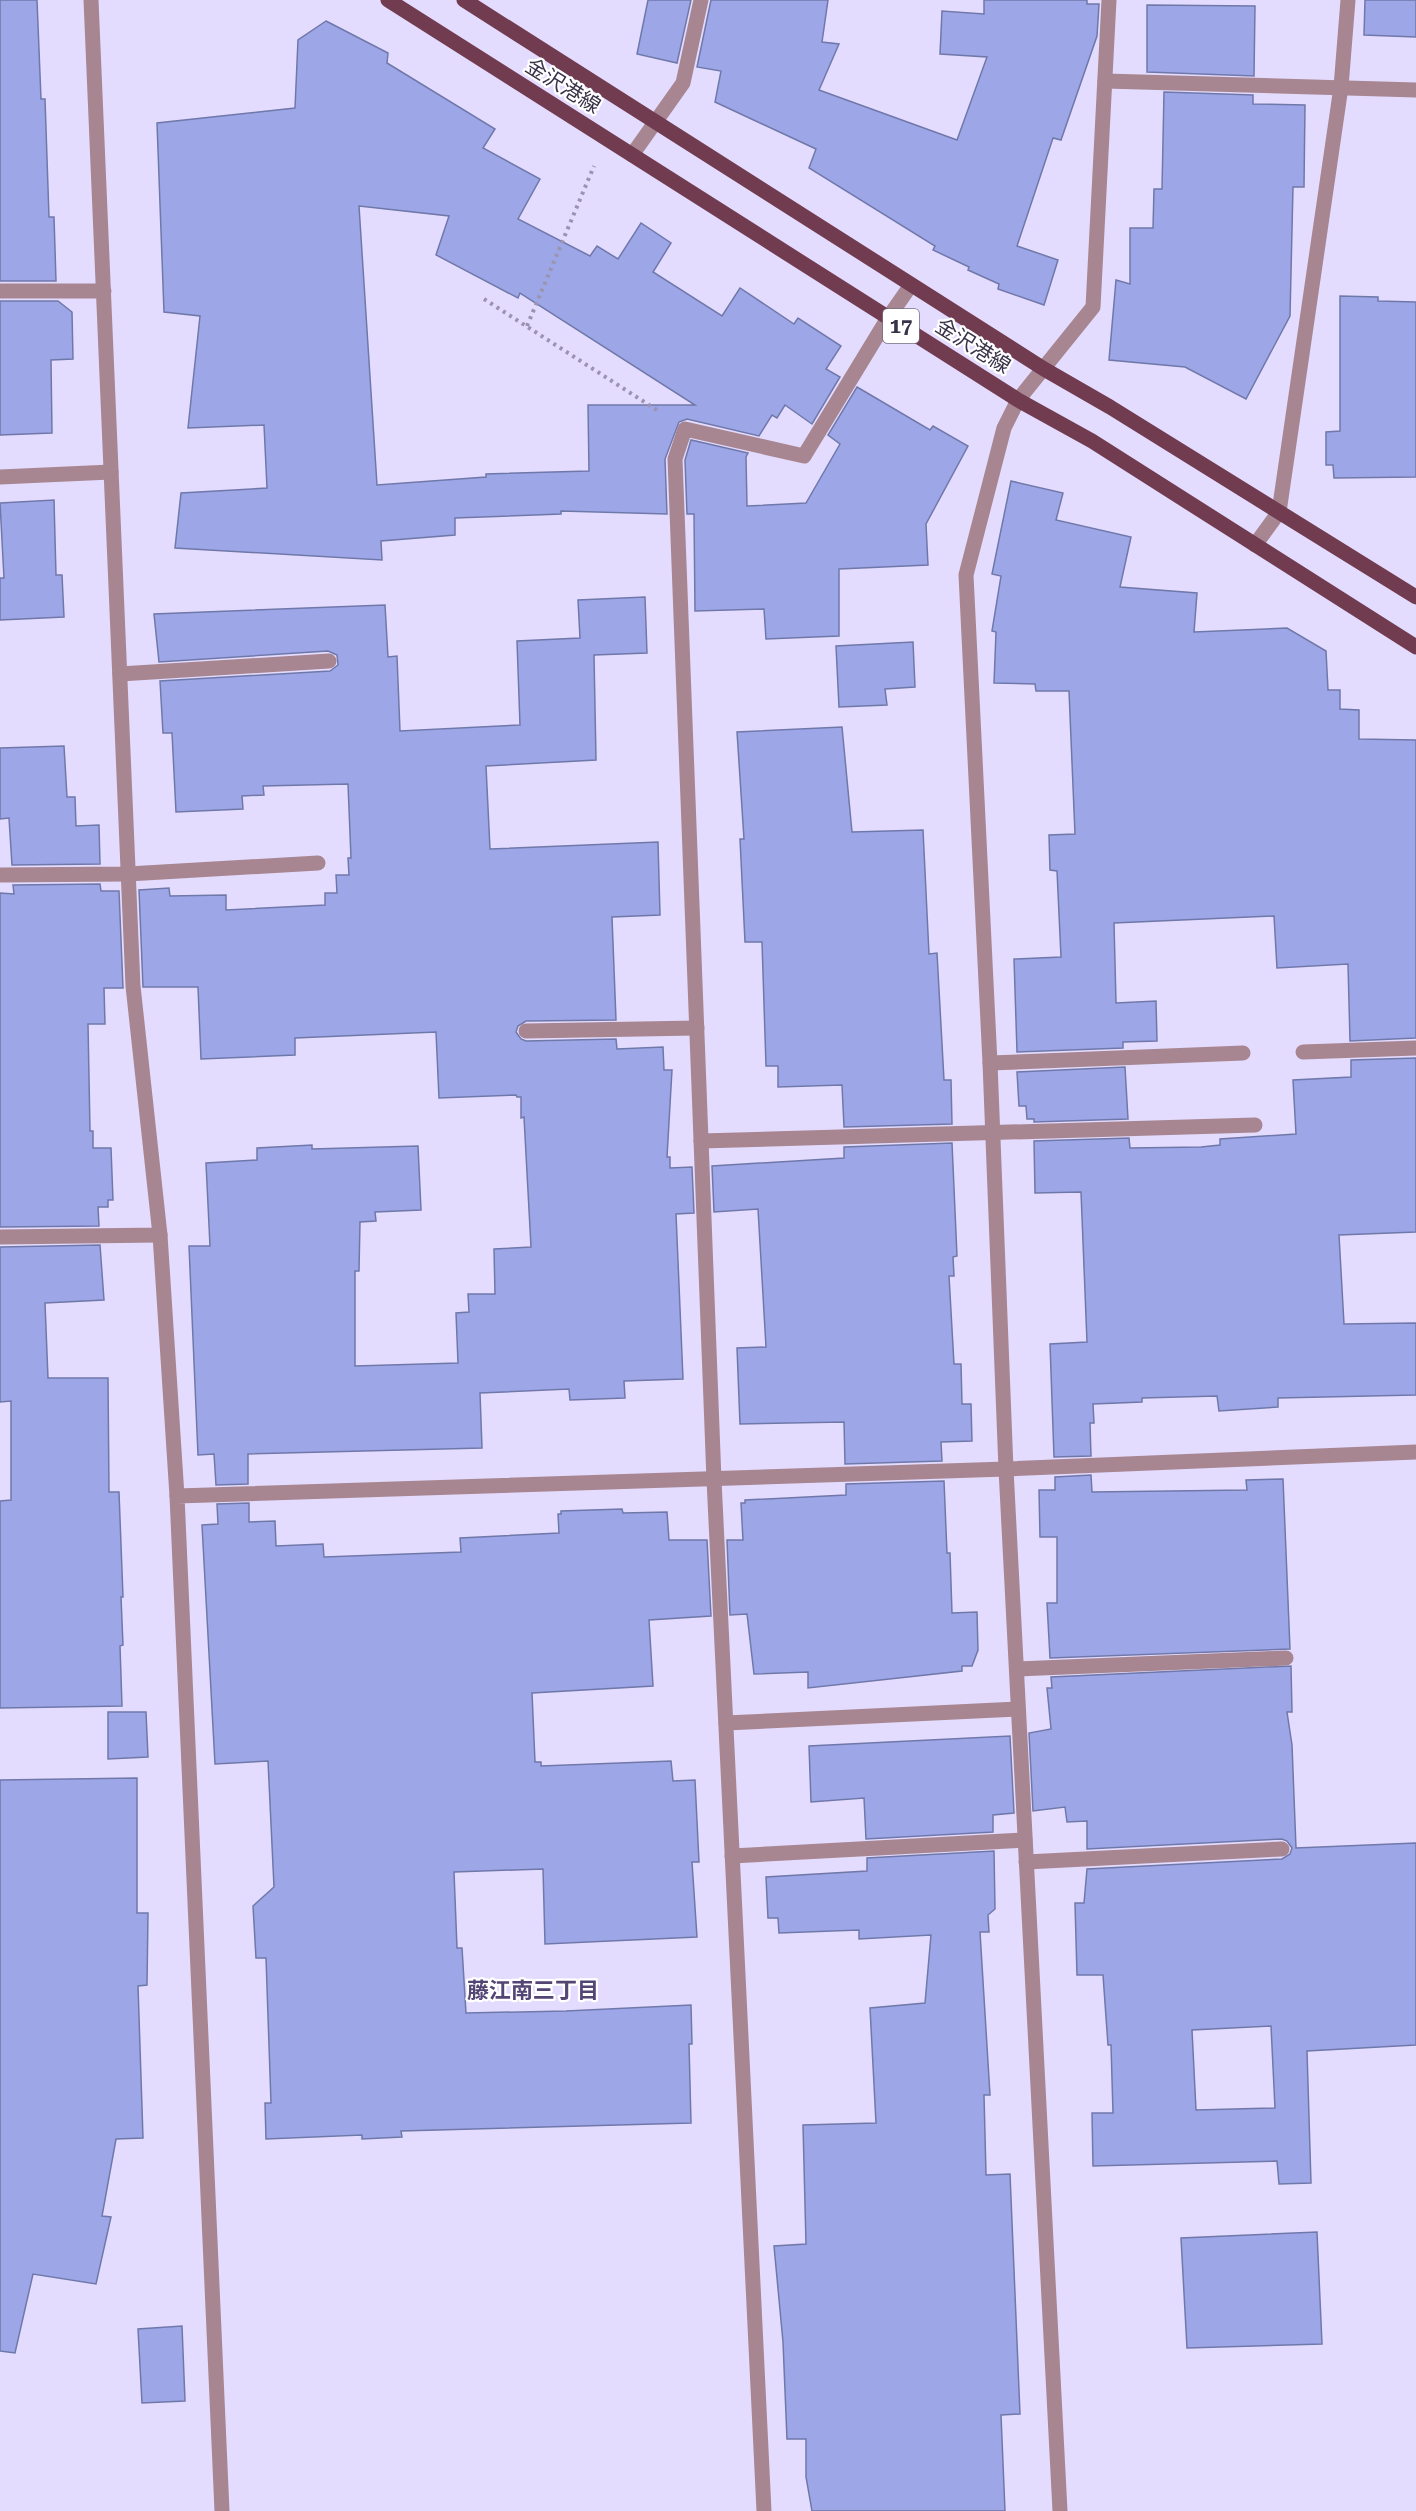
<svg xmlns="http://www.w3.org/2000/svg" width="1416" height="2511" viewBox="0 0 1416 2511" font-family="'Roboto Serif','Noto Sans JP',serif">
<rect width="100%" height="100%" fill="#e4dcfe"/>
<!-- building -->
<g fill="#9da7e7" stroke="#7078aa" stroke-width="1.5" fill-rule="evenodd">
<path d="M0,0h37l4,99h4l4,118h5l2,64h-56z"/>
<path d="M648,0h43l-14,63 -40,-9z"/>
<path d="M711,0h117l-6,42 17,2 -20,46 138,50 30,-83 -47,-3 2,-43 42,3v-14h103v4h12l-2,32 -36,104 -8,-2 -36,108 41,14 -14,45 -46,-16 1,-5 -31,-14 1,-3 -36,-17 2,-4 -126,-78 7,-19 -101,-47 6,-31 -24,-4z"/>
<path d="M1365,0h51v37l-52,-2z"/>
<path d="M1147,5l108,1 -1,70 -107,-4z"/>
<path d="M326,21l62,32 -1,10 108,66 -12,19 57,31 -22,40 72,37 7,-10 21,13 23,-36 30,20 -18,29 69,44 18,-28 54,36 4,-6 43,28 -15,23 14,8 -28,47 -27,-19 -8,13 -5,-3 -13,21 -72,-17 -8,3 -14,37 2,55 -106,-3v3l-106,4v17l-74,6 1,19 -207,-12 6,-55 86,-5 -3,-63 -76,3 12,-112 -36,-4 -7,-189 138,-15 3,-68zM359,206l90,10 -13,39 82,43 2,-5 175,112h-107l1,66 -103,3v3l-109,8z"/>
<path d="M1164,92l89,3v9l52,1 -1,82h-11l-3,129 -44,83 -61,-32 -76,-7 7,-80 14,4v-56h23l1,-39h8z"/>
<path d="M1340,296l38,1v4l38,1v175l-82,1 -1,-13h-7v-33l14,-1z"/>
<path d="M0,301h58l14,11 1,47 -22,1 1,73 -52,2z"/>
<path d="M857,387l73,43 3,-4 35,20 -42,78 2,41 -89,4v67l-73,3 -2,-30 -69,2 -1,-97h-7l-2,-54 6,-20 57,13 -2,4 1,49 59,-3 34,-59 -12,-9z"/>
<path d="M1011,481l52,12 -7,27 75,17 -11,50 77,6 -3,39 93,-4 39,23 2,39h12v19l19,1v29l57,1v298l-66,3 -2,-77 -71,4 -3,-52 -160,7 2,80 40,-2 1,40 -34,1v6l-106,4 -3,-93 47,-2 -4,-86 -7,-1 -1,-35 26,-1 -6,-143h-33l-1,-7 -41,-1 2,-51 -4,-1 9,-55 -9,-2z"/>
<path d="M54,500l2,75h6l2,42 -64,3v-42h4l-4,-75z"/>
<path d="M645,597l2,56 -53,2 2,105 -110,6 4,83 168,-7 2,73 -48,2 4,103 -90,1 -8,5 -2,6 5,7 5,2 90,-2 1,10 46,-2 1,23h8l-5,87h3v11l22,-1 2,46 -18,1 7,165 -59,2 1,17 -55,2 -1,-11 -89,4 2,55 -234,6v30l-32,1 -2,-31 -16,1 -9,-209h21l-4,-83 51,-3v-12l55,-3v4l106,-3 3,64 -46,2 1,9 -16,1 -1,49h-4v95l103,-3 -2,-50 13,-1 -1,-18h27l-1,-45 37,-2 -7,-130 -3,1v-21h-4l-1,-2 -77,3 -3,-66 -141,6v17l-94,4 -3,-72h-55l-4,-97 30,-2 1,8 56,-1v15l99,-5v-12h12l-1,-18h13l-1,-17h3l-3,-74 -85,2 1,9 -22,1 1,13 -67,3 -4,-79h-9l-3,-52 170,-10 8,-6 -1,-10 -9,-4 -169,11 -5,-48 231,-9 3,52 9,-1 3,75 120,-6 -3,-84 63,-3 -2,-38z"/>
<path d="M913,642l2,45 -30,2 2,16 -48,2 -3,-61z"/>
<path d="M842,727l10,105 71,-2 6,124 8,-1 7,127h7l1,44 -108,3 -2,-42 -64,2v-21h-12l-4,-124h-17l-5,-103h4l-7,-107z"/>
<path d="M64,746l3,51h8l1,29 23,-1 1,39 -88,1 -3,-47 -9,1v-71z"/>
<path d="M100,884l1,7h18l4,97h-19l1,36h-17l2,107h3v17h18l2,52h-5v7h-10l1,19 -99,1v-334l14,1 -1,-9z"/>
<path d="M1416,1058v174l-77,3 5,89 72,-1v72l-138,3v9l-59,4 -2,-15 -75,2v4l-49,2 1,19h-4l1,33 -37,1 -4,-113 37,-2 -6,-150 -46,1 -1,-52 95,-3 1,10 71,-1 19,-2v-6l76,-5 -3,-54 58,-3v-17z"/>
<path d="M1125,1067l3,52 -94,3v-3h-7l-1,-13h-7l-2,-34z"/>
<path d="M952,1143l5,113 -4,1 1,19h-5l5,88h7l1,40h9l1,37 -31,1 1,19 -97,3 -1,-42 -104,2 -3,-76 29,-1 -8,-138 -44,3 -2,-46 132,-8v-11z"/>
<path d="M100,1245l4,55 -59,3 3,75h60l1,114h10l4,105h-2l2,48 -3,1 2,60 -122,2v-207l11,-1v-99l-11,1v-155z"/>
<path d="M1091,1475l1,17 155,-2 -1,-10 37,-1 7,170 -240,9 -3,-55h10v-66h-17l-1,-47h16v-13z"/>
<path d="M944,1481l3,72h3l2,60 25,-1 1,38 -6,16h-10v5l-154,17v-16l-54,2 -7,-60 -17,1 -3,-75h16l-2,-37h4v-3l101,-5v-11z"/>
<path d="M249,1503v19l26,-1 1,25 47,-2 1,13 137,-5 -1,-14 99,-5 -1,-19h3v-3l61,-2 1,4 44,-1 2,28h38l4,76 -62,4 4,66 -121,7 3,69h6v4l130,-5 2,20 22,-1 4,82h-7l5,75 -152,7 -2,-75 -89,3 3,76h5l4,65 100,-2 125,-6 1,39h-3l2,79 -290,8 1,6 -40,2v-4l-96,4 -1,-36h6l-5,-145h-10l-3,-52 21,-19 -6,-126 -53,3 -13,-239 16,-1 -1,-20z"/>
<path d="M1291,1666l1,46h-5l5,33 4,103 120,-5v202l-109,6 4,132 -32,1 -2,-23 -184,5 -1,-53h21l-2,-68h-3l-5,-70h-26l-2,-72h9l3,-34 195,-10 8,-5 2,-6 -5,-7 -5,-2 -195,10v-28l-20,1 -2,-15 -32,4 -4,-78 22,-4 -4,-41h5l-1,-11zM1271,2026l4,82 -79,2 -4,-80z"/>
<path d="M108,1712h38l2,45 -40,2z"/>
<path d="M1010,1736l4,77 -21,2v17l-127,7 -2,-41 -53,4 -2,-56z"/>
<path d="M137,1778v135h11l-1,72 -9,1 5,152 -27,1 -14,77 9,1 -15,67 -63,-10 -18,79 -15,-2v-571z"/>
<path d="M994,1851l1,58 -7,6 1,17h-9l10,163h-6l2,80 24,-1 10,240 -19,1 4,96h-193l-6,-34v-38h-19l-4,-97 -9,-96 32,-2 -3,-119 73,-2 -6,-115 55,-5 6,-68 -72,4v-9l-80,3 -1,-15h-10l-2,-41 101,-6v-13z"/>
<path d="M1317,2232l5,112 -135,4 -6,-110z"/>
<path d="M182,2326l3,75 -43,2 -4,-74z"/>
</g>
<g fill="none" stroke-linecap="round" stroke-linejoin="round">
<!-- path -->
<g stroke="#9b93b0" stroke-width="4" stroke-dasharray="3 4.5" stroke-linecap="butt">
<path d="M484,299l176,113"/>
<path d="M527,326l67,-160"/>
</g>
<!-- minor -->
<g stroke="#a78691" stroke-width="15">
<path d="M1105,81l311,9"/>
<path d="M632,155l51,-72 18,-83"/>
<path d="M0,291h104"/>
<path d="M0,477l111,-5"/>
<path d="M1255,545l24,-33 62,-425 7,-87"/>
<path d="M120,674l209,-13"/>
<path d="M0,875l128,-1 190,-11"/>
<path d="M526,1031l171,-3"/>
<path d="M1303,1052l113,-4"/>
<path d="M990,1063l253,-10"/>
<path d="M701,1141l554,-16"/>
<path d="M160,1235l17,261"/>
<path d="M0,1237l160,-2 -27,-249 -42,-986"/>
<path d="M1017,1669l269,-11"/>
<path d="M726,1723l292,-14"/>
<path d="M732,1856l293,-16"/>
<path d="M1026,1862l256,-13"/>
<path d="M222,2511l-45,-1015 829,-27 -16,-406 -24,-488 38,-147 14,-28 75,-93 16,-307"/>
<path d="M764,2511l-50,-1031 -39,-1021 10,-30 119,27 84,-138 23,-33"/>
<path d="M1060,2511l-54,-1042 410,-17"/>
</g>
<!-- major -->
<g stroke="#713b50" stroke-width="15">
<path d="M388,0l630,400 74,41 324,206"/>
<path d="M464,0l580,369 66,38 306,190"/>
</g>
</g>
<g text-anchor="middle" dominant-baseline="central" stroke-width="4.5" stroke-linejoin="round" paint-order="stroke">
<!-- shield labels -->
<rect fill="#fff" stroke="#747080" stroke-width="1.5" x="883" y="309" width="36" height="34" rx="4.5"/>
<g font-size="20" font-weight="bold" fill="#393349">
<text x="901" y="326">17</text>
</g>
<!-- street labels -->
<g font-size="21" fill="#393349" stroke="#fff">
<text transform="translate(563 86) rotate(32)">金沢港線</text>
<text transform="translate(973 346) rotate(32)">金沢港線</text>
</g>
<!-- neighbourhood labels -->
<g font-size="22" font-weight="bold" fill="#534574" stroke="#fff">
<text x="533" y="1990">藤江南三丁目</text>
</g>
</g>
</svg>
